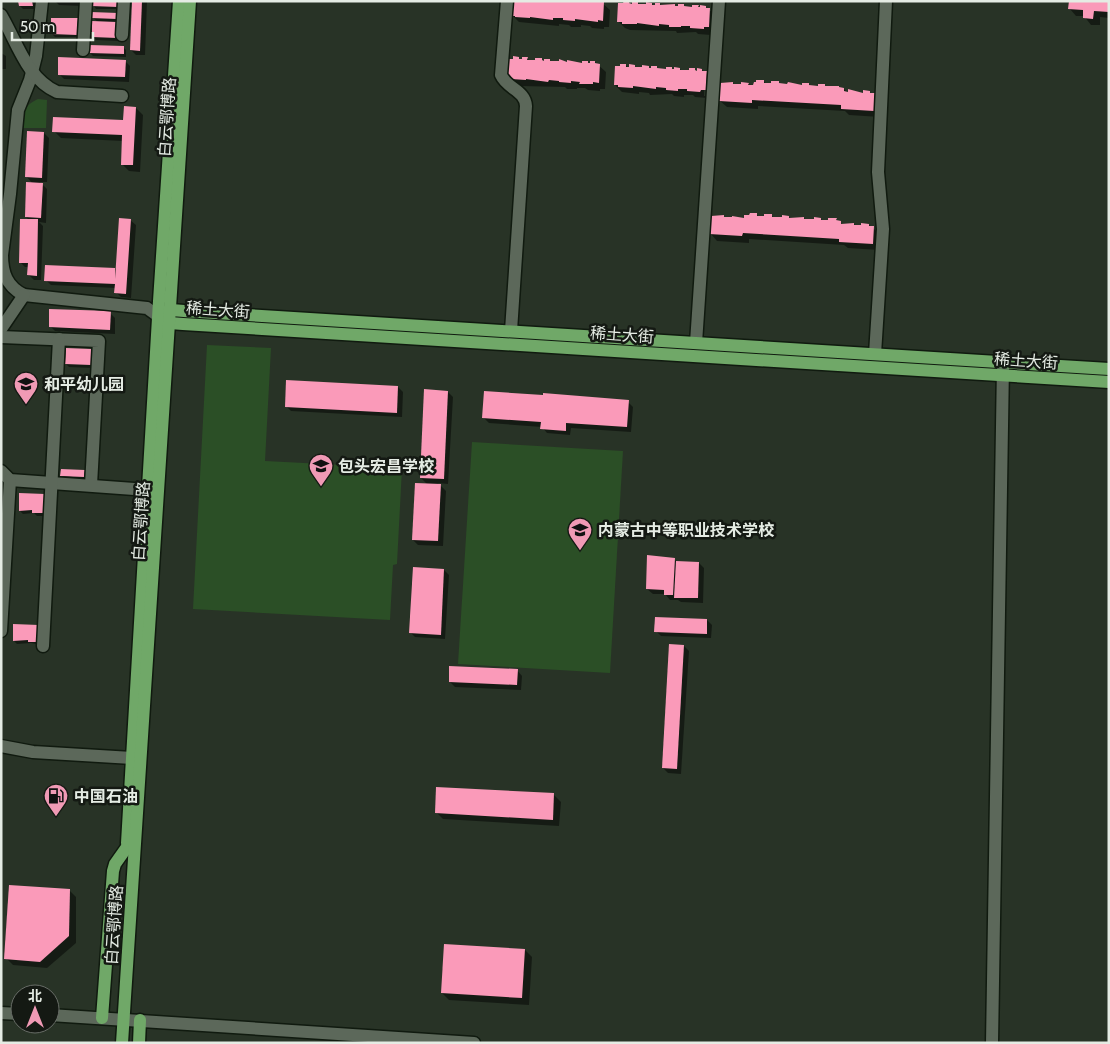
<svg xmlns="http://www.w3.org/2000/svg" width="1110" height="1044" viewBox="0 0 1110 1044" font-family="Cabin,'Noto Sans SC',sans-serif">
<rect width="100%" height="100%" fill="#283326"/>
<!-- green -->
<g fill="#2b4f26">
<path d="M38,99l9,1 -1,28h-23c-1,-14 1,-23 15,-29z"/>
<path d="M207,345l64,3 -6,113 137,7 -5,96 -4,1 -3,55 -197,-11z"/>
<path d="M472,442l151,9 -13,222 -152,-9z"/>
</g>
<!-- shadow -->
<g fill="#0007" fill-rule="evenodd">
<path d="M20,1h15v8h-12l-3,-3z"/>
<path d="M55,1h29l-1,5 -24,-1z"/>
<path d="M121,1v8h-25l-3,-4z"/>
<path d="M133,1h14l-2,54h-9l-5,-5z"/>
<path d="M513,1h80l2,2v-2h5l10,9 -1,17h-5v2l-12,-1 -2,-2 -9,-1v2h-10l-2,-2 -10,-1v2l-40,-4 -7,-7z"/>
<path d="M1109,1v17l-9,-1v8h-9l-7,-9h-8l-6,-7z"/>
<path d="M629,2l3,3 6,-2 2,2 12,-1 2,2 6,-2 2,2 23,2 13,-2 3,4 4,-3 12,9 -6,19 -13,-1 -2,-2 -19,1 -1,-2 -46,-1 -5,-2 -7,-7z"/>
<path d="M117,14l3,8 -5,-1 5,5 -1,15 -23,-1 -3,-3 5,-15 -6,-5z"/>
<path d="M77,20l3,3v14h-25l-3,-3z"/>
<path d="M123,47l3,3v7l-33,-1 -3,-3z"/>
<path d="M1,53l5,3v13h-5z"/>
<path d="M518,58l3,2 6,-2 3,3 15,2 4,-3 2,2 32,2 4,-2 4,4 4,-4 11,10 -1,17h-5v2l-12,-1 -3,-2h-8v1h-10l-2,-2 -46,-1 -11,-9z"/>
<path d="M125,61l5,5 -1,16 -65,-3 -5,-5z"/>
<path d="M626,65l2,3 6,-2 3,2 11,-1 4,4h23l5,-2 2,2 16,2 4,-3 11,9 -6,19 -12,-1 -2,-2h-9v2l-10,-1 -2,-2 -22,1 -1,-2 -10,-1v2l-17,-2 -7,-7zM705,75h3l-1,21h-3z"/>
<path d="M764,81l2,3 12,-2 3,3 22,1 6,-2 2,3 14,-1 2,2 17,1 5,5h15l5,-2 12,9 -1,16 -31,-2 -4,-4 -87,-5v3l-31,-2 -7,-6 13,-18 1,2 14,-1 7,2z"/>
<path d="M136,108l7,7 -3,57 -11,-1 -7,-7 1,-23 -62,-3 -7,-7 70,-9z"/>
<path d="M44,133l5,5 -2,44h-7l7,7 -1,34 -7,-1 4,4 -2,54h-7l-5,-5v-8h-4l-5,-5 9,-42 -3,-3 7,-33 -7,-8z"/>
<path d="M757,215l2,2 12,-2 3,3 15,-1 2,2 13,-1 2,2 15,-1 2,2 13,-1 7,5 11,-1 2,2 13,-1 11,9 -1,16 -31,-2 -4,-3 -95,-6v4l-32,-2 -6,-7 30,-15z"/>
<path d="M130,220l6,5 -5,73 -10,-1 -5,-5v-4l-65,-3 -5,-5v-13l71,2z"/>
<path d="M110,313l5,5v16l-60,-3 -5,-5z"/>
<path d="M91,350l3,3 -1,15 -24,-1 -3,-3z"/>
<path d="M398,387l5,5 -1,25 -111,-6 -5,-5z"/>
<path d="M448,392l5,5 -5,87 -10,-1 8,8 -3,55 -25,-1 -5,-5 15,-55 -7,-7z"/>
<path d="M628,402l5,5 -2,25 -60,-4 -1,7 -23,-2 -5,-6 -53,-4 -5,-5z"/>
<path d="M84,471l3,3v6l-22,-1 -3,-3z"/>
<path d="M20,494l24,1 3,21h-10l-3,-3 -11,1 -3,-3z"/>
<path d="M674,559l4,4h21l5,5 -1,35 -22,-1 -3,-2h-8l-5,-6h-12l-6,-5z"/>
<path d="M444,570l5,5 -4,64 -30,-2 -5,-5z"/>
<path d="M707,620l5,5 -1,13 -50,-2 -5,-5z"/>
<path d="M15,626l26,19 -10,-2 -14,1 -3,-3z"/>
<path d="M684,646l5,5 -8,123 -13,-1 -5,-5z"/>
<path d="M517,670l5,6 -1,14 -66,-3 -5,-5z"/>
<path d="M554,795l7,7 -2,24 -116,-7 -7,-7z"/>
<path d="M69,890l7,7v46l-29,25 -34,-3 -7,-7z"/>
<path d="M525,950l7,7 -3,48 -80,-5 -7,-7z"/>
</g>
<!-- building -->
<g fill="#fa9ab9">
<path d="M18,1h14l1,5h-14z"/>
<path d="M92,1h26v6l-27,-1z"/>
<path d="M132,1h10l-2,50 -10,-1z"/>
<path d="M511,1l93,1 -1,19 -5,-1v2l-23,-3v2l-12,-1v-2h-10v2l-23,-3v1l-15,-1v-1h-4z"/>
<path d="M624,1h6l-1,2 3,1v-3h6v3h8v-2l6,1v2h3v-2h5v2l15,-1v2h3v-2h6v2l8,1v-2h7l-1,2h2v-2l6,1v2h4l-1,19h-5v2l-14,-1v-2h-9v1h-12v-2l-10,-1v2l-22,-3v1h-15v-2h-5l1,-19h5z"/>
<path d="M1069,1h40v11l-15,-1 -1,8 -10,-1v-8l-15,-1z"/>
<path d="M91,12l27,1 -1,6 -26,-1z"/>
<path d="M51,18h27l-1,17 -26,-1z"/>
<path d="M92,21l25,1v16l-25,-1z"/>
<path d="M89,45l35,1v8l-35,-1z"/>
<path d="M513,56l6,1v2h3v-2h6l-1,3h8v-2h7v2l2,1v-2h6v2h9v-2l8,3v-2l15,3v-2h6v2h2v-2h5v2l5,1 -1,19 -6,-1v2h-14l1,-2 -9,-1v2l-12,-1v-1l-10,-1 -1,2 -22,-3v1l-15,-1v-1h-5l1,-19h6z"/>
<path d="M58,57l68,3 -1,17 -67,-2z"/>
<path d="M620,64h6v3h3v-3l6,1v2h7v-2l7,1v2h2v-2h6v2l9,1v-2h6v2h2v-2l6,1v2h9v-2h6v2l2,1v-3l5,1v2h5l-1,19h-5l-1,2 -13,-1v-2h-9v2l-12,-1v-2l-10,-1v2l-23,-3v2l-15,-1v-2h-4l1,-19h5z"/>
<path d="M756,80h8v3h7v-2h8v2l8,1 1,-2 14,3v-2h7v2l9,1v-2h7v2h14v1l5,1v3l4,1v-3l15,4v-3l7,1v2h5l-1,18 -33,-2v-4l-89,-5v3l-33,-2 1,-18 13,-1v2h8v-2l8,1 -1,2h5l1,-3h2z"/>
<path d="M124,106l12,1 -3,58h-12l1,-30 -70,-3 1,-15 70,3z"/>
<path d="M27,131l17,1 -2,46 -17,-1z"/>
<path d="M26,182l17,1 -2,35 -16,-1z"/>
<path d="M750,213h7v3h7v-2h8v3h10v-2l7,1v2l15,-1v2h10v-2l7,1v2h7v-2h9l-1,2 5,1v3l13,-1v2h7v-2l8,1v2h5l-1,18 -34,-2v-3l-96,-6 -1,3 -33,-2 2,-18 13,-1v2h8v-1l12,2v-3h5z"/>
<path d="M119,218l12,1 -5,75 -12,-1 1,-9 -71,-3 1,-16 70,3v11z"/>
<path d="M20,219h18l-1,57 -10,-1 1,-12h-9z"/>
<path d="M49,309l62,2 -1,19 -61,-3z"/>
<path d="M66,348l25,1v16l-26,-1z"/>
<path d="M286,380l112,6 -1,27 -112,-6z"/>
<path d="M424,389l24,2 -4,88 -24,-1z"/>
<path d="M484,391l59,4v-2l86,7 -2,27 -61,-4v8l-26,-2 1,-7 -59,-4z"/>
<path d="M61,469l24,1 -1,7 -24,-1z"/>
<path d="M415,483l26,1 -3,57 -26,-1z"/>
<path d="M19,493l26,1 -1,19h-12v-3l-13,1z"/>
<path d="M647,555l28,3 -2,37h-9v-5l-18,-1z"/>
<path d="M676,561l23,1 -1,36h-24z"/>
<path d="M413,567l31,2 -3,66 -32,-2z"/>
<path d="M655,617l52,2v15l-53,-2z"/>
<path d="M13,624l26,1v17h-11v-2l-15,1z"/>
<path d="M669,644l15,1 -7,124 -15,-1z"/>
<path d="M449,666l69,3 -1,16 -68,-3z"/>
<path d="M436,787l118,6 -1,27 -118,-7z"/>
<path d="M9,885l61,4 -1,47 -29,26 -36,-3z"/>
<path d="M444,944l81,5 -3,49 -81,-5z"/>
</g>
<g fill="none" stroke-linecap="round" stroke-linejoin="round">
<defs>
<g id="minor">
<path d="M42,1l-6,55 -6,24 -12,30 -8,84 -8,61c0,18 5,32 22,40l123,13 11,8"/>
<path d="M507,1l-6,74c6,14 24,15 25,31l-15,225"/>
<path d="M1,15c16,27 26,64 56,77l65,4"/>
<path d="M122,35l2,-34"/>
<path d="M83,50l3,-49"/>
<path d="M1,329l23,-34"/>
<path d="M1,337l98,4 -8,144"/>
<path d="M696,343l23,-342"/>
<path d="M875,354l8,-125 -5,-57 8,-171"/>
<path d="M1,471l9,9 138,10"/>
<path d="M1,631l9,-151"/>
<path d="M43,646l16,-307"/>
<path d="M1,746l32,6 99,6"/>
<path d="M1,1013l19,1"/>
<path d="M50,1015l424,28"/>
<path d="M992,1043l11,-678"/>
</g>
<g id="major">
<path d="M164,313l7,-3 13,1 925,58"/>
<path d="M165,320l5,3 13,1 926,58"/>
<path d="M127,843l32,-542 20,-300"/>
<path d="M102,1018l11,-147 2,-7 12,-17"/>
<path d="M122,1043l68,-1042"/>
<path d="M139,1043l1,-23"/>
</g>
</defs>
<!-- minor casing -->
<use href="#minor" stroke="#101a0f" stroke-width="15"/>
<!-- major casing -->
<use href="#major" stroke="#101a0f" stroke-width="15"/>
<!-- minor -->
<use href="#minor" stroke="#5c685a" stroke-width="12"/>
<!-- major -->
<use href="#major" stroke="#70a868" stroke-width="12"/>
</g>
<!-- icons -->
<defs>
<symbol id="school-pin" viewBox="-11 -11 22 30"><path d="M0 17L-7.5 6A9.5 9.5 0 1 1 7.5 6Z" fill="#f09ab5" stroke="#141913"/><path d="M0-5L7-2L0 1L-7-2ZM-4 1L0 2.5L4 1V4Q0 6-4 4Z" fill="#111"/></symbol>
<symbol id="fuel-pin" viewBox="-11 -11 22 30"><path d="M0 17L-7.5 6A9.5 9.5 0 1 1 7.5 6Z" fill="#f09ab5" stroke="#141913"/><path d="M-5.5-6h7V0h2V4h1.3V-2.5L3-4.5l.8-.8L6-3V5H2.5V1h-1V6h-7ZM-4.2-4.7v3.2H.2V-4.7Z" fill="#111"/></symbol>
</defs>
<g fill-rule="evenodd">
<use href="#school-pin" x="12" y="370" width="28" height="38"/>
<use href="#school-pin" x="307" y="452" width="28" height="38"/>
<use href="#school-pin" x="566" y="516" width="28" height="38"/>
<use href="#fuel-pin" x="42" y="782" width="28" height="38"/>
</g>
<g text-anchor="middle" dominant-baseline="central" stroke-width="5" stroke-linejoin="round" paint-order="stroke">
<!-- street labels -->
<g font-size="16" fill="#e5ece4" stroke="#141913">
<text transform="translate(167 117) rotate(-86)">白云鄂博路</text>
<text transform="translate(218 310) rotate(4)">稀土大街</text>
<text transform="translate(622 335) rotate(4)">稀土大街</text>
<text transform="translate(1026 361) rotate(4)">稀土大街</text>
<text transform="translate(141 521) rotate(-86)">白云鄂博路</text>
<text transform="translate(114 925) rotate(-86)">白云鄂博路</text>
</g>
<!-- poi labels -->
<g font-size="16" font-weight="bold" fill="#e5ece4" stroke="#141913" text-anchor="start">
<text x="44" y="384">和平幼儿园</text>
<text x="338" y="466">包头宏昌学校</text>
<text x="598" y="530">内蒙古中等职业技术学校</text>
<text x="74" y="796">中国石油</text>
</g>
</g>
<!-- border -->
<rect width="1110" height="1044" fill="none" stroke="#e5ece4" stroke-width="5"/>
<!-- north arrow -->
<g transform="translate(35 1009)"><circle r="24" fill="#141913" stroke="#686d67"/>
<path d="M0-4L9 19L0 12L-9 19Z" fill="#f09ab5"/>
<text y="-8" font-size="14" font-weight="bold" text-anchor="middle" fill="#e5ece4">北</text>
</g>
<!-- scale -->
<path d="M12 32v8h81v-8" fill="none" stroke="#e5ece4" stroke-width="2.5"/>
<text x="20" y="32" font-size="15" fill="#e5ece4" stroke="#141913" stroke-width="4" paint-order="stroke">50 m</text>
</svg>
